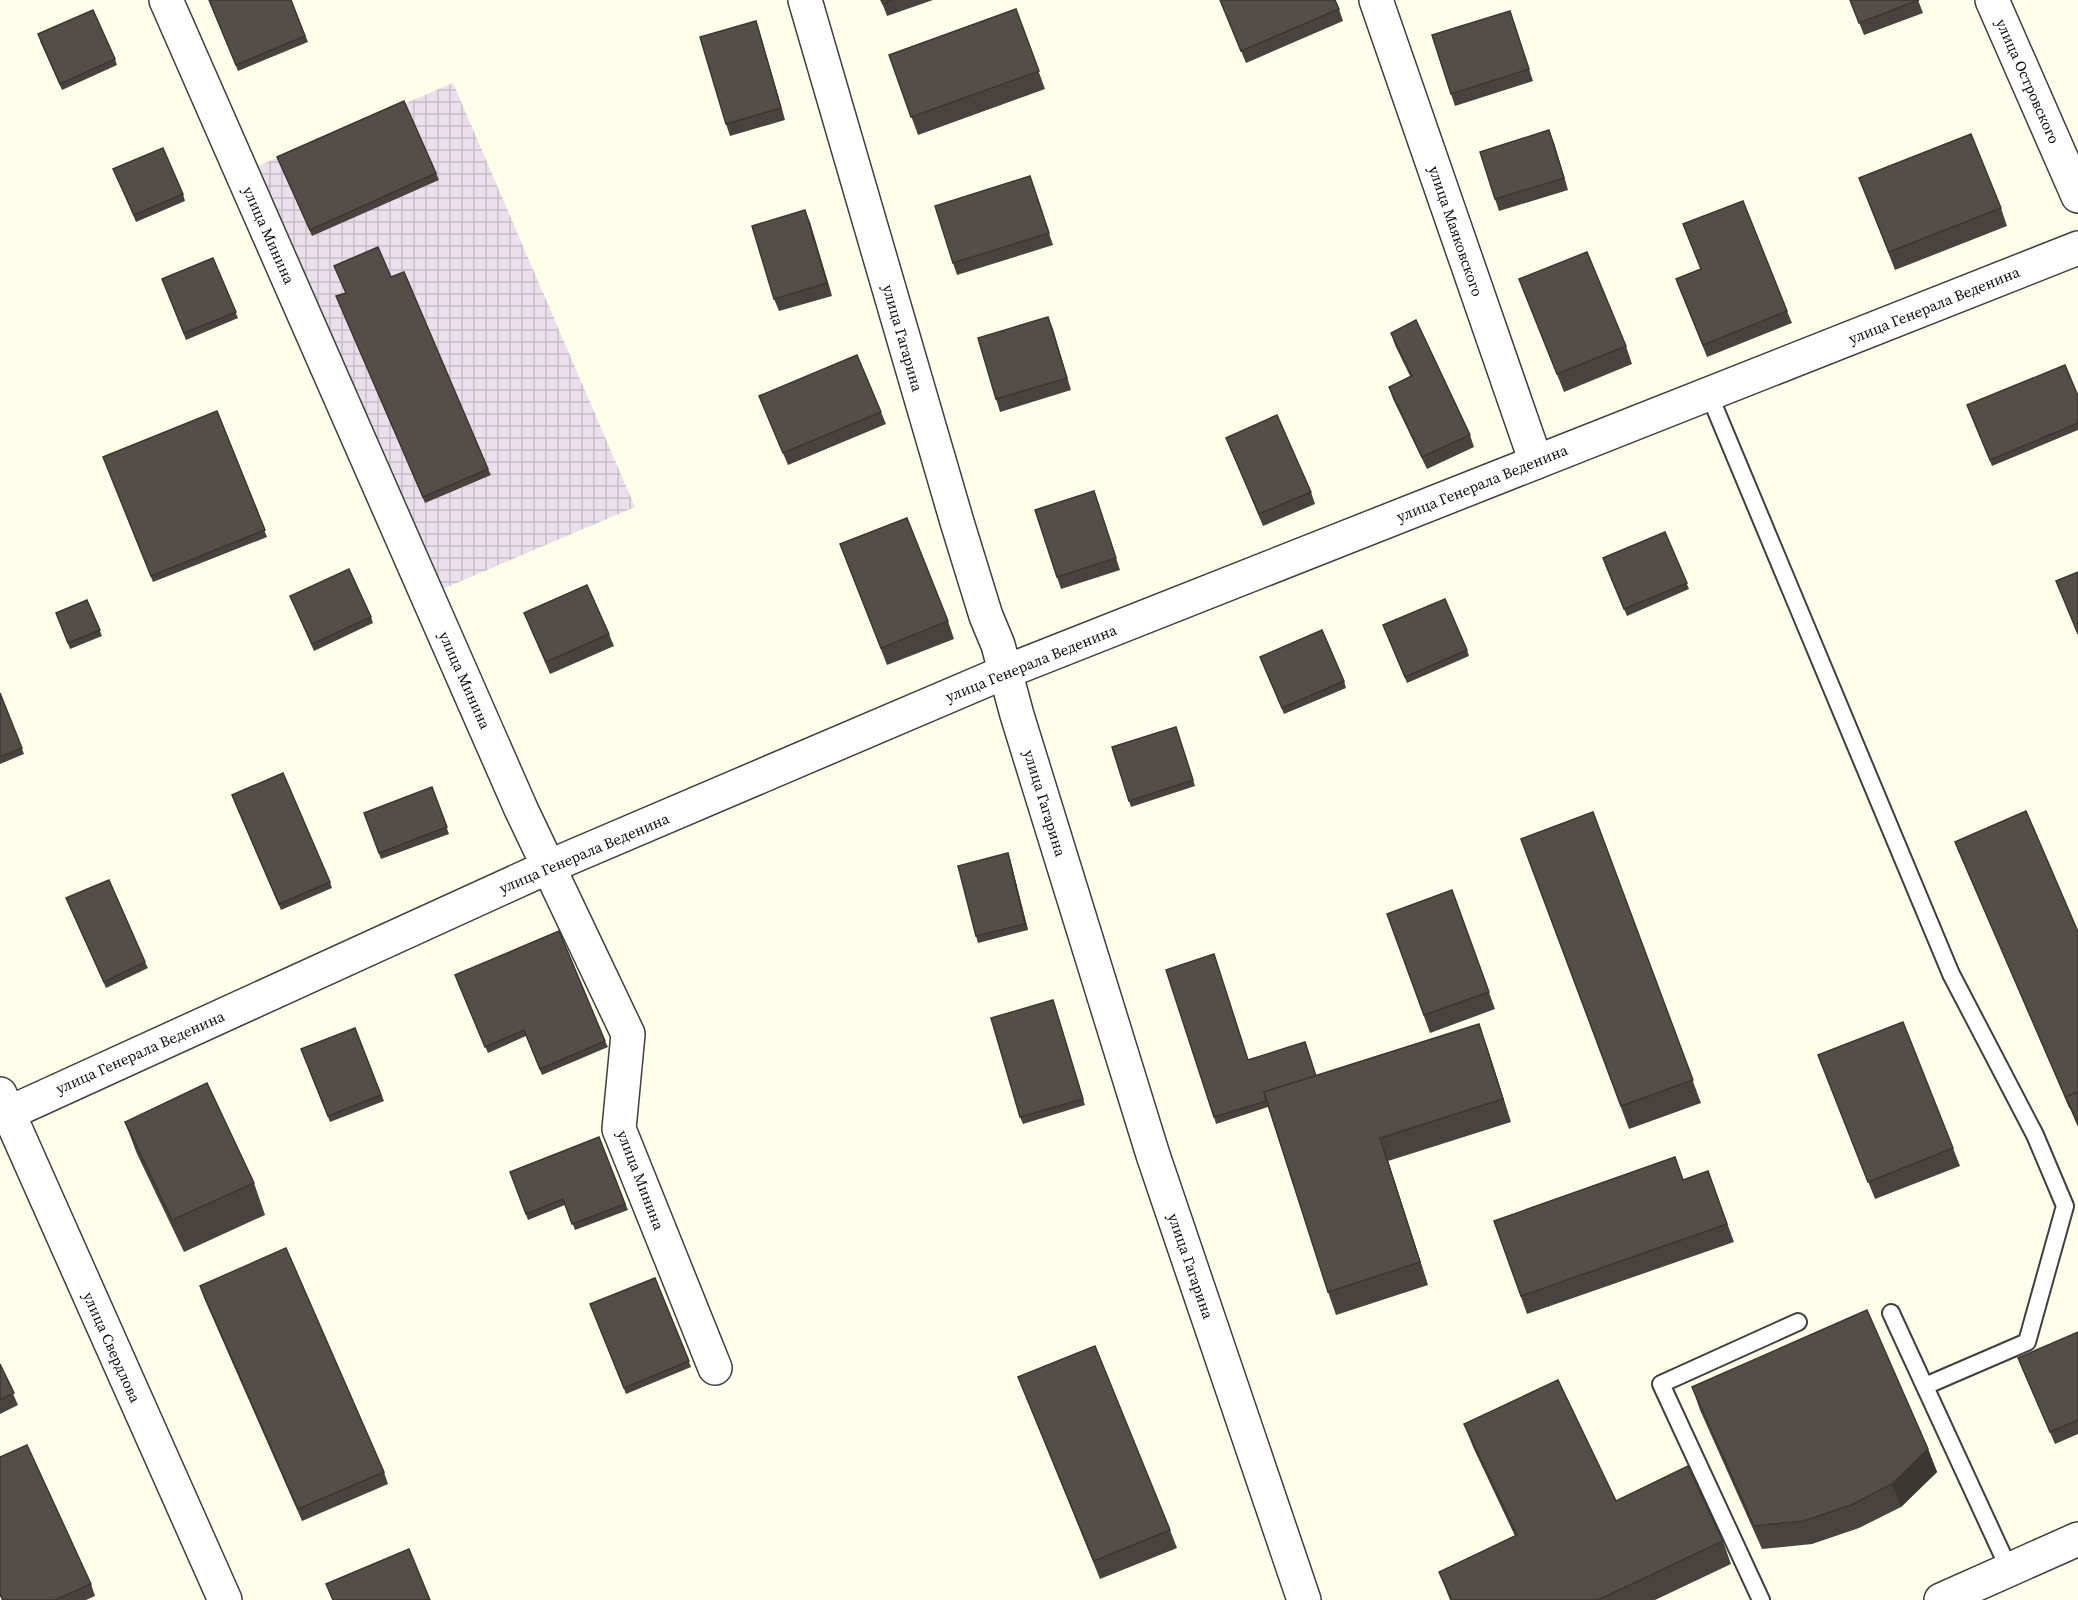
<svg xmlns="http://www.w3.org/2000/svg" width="2078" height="1600" viewBox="0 0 2078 1600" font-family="'Source Serif 4',serif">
<defs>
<pattern id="industrial-grid" width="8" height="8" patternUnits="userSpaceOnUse" patternTransform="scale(1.5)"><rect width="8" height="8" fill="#ebdfeb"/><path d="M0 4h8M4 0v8" fill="none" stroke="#c8bec8"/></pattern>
</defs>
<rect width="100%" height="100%" fill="#fffeea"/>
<!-- industrial -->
<path fill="url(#industrial-grid)" d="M453,83l182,424 -195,83 -182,-424z"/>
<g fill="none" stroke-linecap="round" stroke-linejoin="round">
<defs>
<g id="service">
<path d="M1709,394l242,580 84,161 30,71 -38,136 -102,44"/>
<path d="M1891,1313l118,256"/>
<path d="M1761,1600l-100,-216 137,-62"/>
</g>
<g id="minor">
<path d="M166,0l355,809 107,225 -9,95 96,239"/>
<path d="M805,0l152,522 29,94 12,29 19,70 136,440 151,445"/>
<path d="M1376,0l160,462"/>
<path d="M1992,0l86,196"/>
<path d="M0,1094l225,506"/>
<path d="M0,1117l548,-250 457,-195 1073,-424"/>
<path d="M1941,1600l137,-61"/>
</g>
</defs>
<!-- service casing -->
<use href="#service" stroke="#3f3f3f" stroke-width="20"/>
<!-- minor casing -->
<use href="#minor" stroke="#3f3f3f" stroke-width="36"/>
<!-- service -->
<use href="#service" stroke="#fff" stroke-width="16"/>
<!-- minor -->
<use href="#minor" stroke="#fff" stroke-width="33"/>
</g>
<!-- wall -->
<g fill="#48433e">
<path d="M209,0h82l17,42 -70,29z"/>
<path d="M881,0h52l-46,16z"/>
<path d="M1220,0l119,9 4,12 -97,42z"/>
<path d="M1850,0h68l5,13 -59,22z"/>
<path d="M1016,9l29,80 -127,46 -29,-80z"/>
<path d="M1510,11l23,70 -78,25 -4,-12z"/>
<path d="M760,34l25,86 -55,16 -4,-12z"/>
<path d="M40,41l75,18 2,6 -55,25z"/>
<path d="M1554,143l14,47 -69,21 -4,-12z"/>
<path d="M277,157l159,16 3,7 -127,56z"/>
<path d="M116,175l67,19 2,7 -49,21z"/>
<path d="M1030,176l23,69 -96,30 -4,-12z"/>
<path d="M1859,178l142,30 6,18 -112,44z"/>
<path d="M805,210l27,86 -53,15 -5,-12z"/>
<path d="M1683,224l104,87 5,12 -85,34 -31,-78 25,-10z"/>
<path d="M213,258l25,60 -52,22 -24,-61z"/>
<path d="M391,277l97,192 3,6 -66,28 -86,-200z"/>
<path d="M1519,279l107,67 6,18 -68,28z"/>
<path d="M1048,317l23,73 -71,22 -4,-13z"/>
<path d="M1391,333l79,102 4,12 -47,22 -34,-70 -4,-12 21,-11 -15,-31z"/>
<path d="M759,396l122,16 5,12 -98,41z"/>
<path d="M2078,396v34l-86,36 -25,-61z"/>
<path d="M217,411l50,126 -114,45 -50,-125z"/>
<path d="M1226,438l85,54 4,12 -52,22z"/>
<path d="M1098,503l22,67 -59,19 -4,-12z"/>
<path d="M1665,532l24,57 -62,27 -22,-51z"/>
<path d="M847,562l101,59 6,18 -67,26z"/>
<path d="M290,596l81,21 2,6 -59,28z"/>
<path d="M87,600l15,36 -32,13 -14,-36z"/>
<path d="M524,613l85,21 5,12 -64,28z"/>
<path d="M1383,625l84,25 2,6 -62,27z"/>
<path d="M1260,657l84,24 2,7 -62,26z"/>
<path d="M0,693l24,61 -24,10z"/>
<path d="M1176,727l19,59 -64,21 -19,-60z"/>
<path d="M432,787l17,47 -68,25 -17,-46z"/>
<path d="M234,801l96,81 2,6 -51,22z"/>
<path d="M1593,812l108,291 -72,26 -108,-290z"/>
<path d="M1957,848l121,84v195z"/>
<path d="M1010,859l18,71 -50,13 -2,-7z"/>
<path d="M1452,890l43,119 -65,24 -43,-119z"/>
<path d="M66,898l79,64 3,6 -42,20z"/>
<path d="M457,981l148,60 3,6 -66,28 -16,-39 -38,17z"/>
<path d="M1053,1000l32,105 -62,19 -3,-7z"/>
<path d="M355,1028l29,73 -54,21 -29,-73z"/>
<path d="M1487,1047l24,75 -123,39 40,124 -92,30 -8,-23 -60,-185 -52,17 -2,-7 34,-57 68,16z"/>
<path d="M1818,1055l135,93 7,18 -85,33z"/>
<path d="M125,1122l129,61 11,32 -81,37 -47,-98z"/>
<path d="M599,1137l29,73 -53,20 -10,-25 -37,15 -18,-48z"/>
<path d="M1708,1171l26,71 -207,72 -33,-93 189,-41z"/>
<path d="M655,1278l36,89 -65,27 -36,-90z"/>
<path d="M200,1286l184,186 4,12 -86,37 -98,-223z"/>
<path d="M2078,1332v102l-23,10 -37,-86z"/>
<path d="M0,1364l18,41 -18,9z"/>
<path d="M1018,1377l152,153 7,18 -77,31z"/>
<path d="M1692,1387l236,62 9,23 -36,35 -42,21 -47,16 -50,5 -62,-139z"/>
<path d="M1464,1424l152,77 107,40 8,23 -76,36h-205l-11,-28 76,-36 -42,-89z"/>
<path d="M0,1457l91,127 4,12 -9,4h-84l-2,-4z"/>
</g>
<!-- shaded-wall -->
<g fill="#3b3732">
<path d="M756,21l4,13 25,86 -4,-12z"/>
<path d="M1549,130l5,13 14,47 -4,-12z"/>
<path d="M805,210l5,12 22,74 -5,-13z"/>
<path d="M1048,317l5,12 18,61 -4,-12z"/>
<path d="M1008,853l2,6 18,71 -3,-6z"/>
<path d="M1479,1024l8,23 24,75 -8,-23z"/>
<path d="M1380,1138l8,23 40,124 -8,-23z"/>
<path d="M1928,1449l9,23 -36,35 -9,-23z"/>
</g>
<!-- building -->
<g fill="#544e48" stroke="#3b3732" stroke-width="1.5">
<path d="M209,0h82l14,36 -69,29z"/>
<path d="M881,0h12l-10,4z"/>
<path d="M1220,0h115l4,9 -98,42z"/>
<path d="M1850,0h69l-60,23z"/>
<path d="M1016,9l23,62 -128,46 -22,-62z"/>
<path d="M93,10l22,49 -55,25 -22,-50z"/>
<path d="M1510,11l19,58 -78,25 -19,-59z"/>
<path d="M756,21l25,87 -55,16 -26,-87z"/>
<path d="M404,101l32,72 -126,57 -33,-73z"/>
<path d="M1549,130l15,48 -69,21 -15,-47z"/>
<path d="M1971,134l30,74 -112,44 -30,-74z"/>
<path d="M163,148l20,46 -49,21 -21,-46z"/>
<path d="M1030,176l19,57 -96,30 -18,-57z"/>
<path d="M1743,201l44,110 -84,34 -27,-66 25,-10 -18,-45z"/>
<path d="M805,210l22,73 -53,16 -22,-73z"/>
<path d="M378,247l13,30 13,-5 84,197 -65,28 -87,-201 10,-3 -12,-27z"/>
<path d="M1587,252l39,94 -69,28 -38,-95z"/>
<path d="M213,258l23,54 -52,21 -22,-54z"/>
<path d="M1048,317l19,61 -71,21 -18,-61z"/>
<path d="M1416,320l54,115 -48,22 -33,-70 23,-11 -21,-43z"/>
<path d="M857,355l24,57 -98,41 -24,-57z"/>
<path d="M2065,365l13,31v27l-88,37 -23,-55z"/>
<path d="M217,411l48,119 -114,46 -48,-119z"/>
<path d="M1277,415l34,77 -52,22 -33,-76z"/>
<path d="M1094,491l22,67 -59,19 -22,-67z"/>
<path d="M907,518l41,103 -67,27 -41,-104z"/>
<path d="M1665,532l22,51 -63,26 -21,-51z"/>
<path d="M349,569l22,48 -59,27 -22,-48z"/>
<path d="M2078,572v62l-22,-53z"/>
<path d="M587,585l22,49 -63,28 -22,-49z"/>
<path d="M1445,599l22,51 -62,27 -22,-52z"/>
<path d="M87,600l13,30 -32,13 -12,-30z"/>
<path d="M1322,630l22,51 -62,27 -22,-51z"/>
<path d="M0,693l22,55 -22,9z"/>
<path d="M1176,727l17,53 -64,21 -17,-54z"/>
<path d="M283,773l47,109 -51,22 -47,-109z"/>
<path d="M432,787l15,40 -68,26 -15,-40z"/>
<path d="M2026,811l52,121v160l-12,5 4,11 -115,-266z"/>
<path d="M1593,812l100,268 -72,26 -100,-267z"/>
<path d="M1008,853l17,71 -49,12 -18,-70z"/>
<path d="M109,880l36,82 -41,20 -38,-84z"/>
<path d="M1452,890l37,102 -65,23 -37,-101z"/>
<path d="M559,931l46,110 -65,28 -16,-39 -39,17 -30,-72z"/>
<path d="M1214,954l34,106 57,-18 11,34 -52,16 2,9 -52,16 -48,-147z"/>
<path d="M1053,1000l30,99 -63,18 -29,-99z"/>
<path d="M1903,1022l50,126 -85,34 -50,-127z"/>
<path d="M1479,1024l24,75 -123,39 40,124 -92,30 -64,-200z"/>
<path d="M355,1028l26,67 -53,21 -27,-67z"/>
<path d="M207,1083l47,100 -82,37 -47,-98z"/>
<path d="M2078,1092v32l-12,-27z"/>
<path d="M599,1137l26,67 -53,20 -9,-25 -37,15 -16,-42z"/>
<path d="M1675,1157l8,23 25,-9 19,53 -206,72 -27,-75z"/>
<path d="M286,1248l98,224 -86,37 -98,-223z"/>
<path d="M655,1278l34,83 -65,27 -34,-84z"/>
<path d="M1867,1310l61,139 -36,35 -41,21 -47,16 -50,5 -62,-139z"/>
<path d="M2078,1332v88l-28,12 -32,-74z"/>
<path d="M1095,1346l75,184 -76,31 -76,-184z"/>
<path d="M0,1364l14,29 -14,7z"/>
<path d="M1558,1380l58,121 72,-35 35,75 -125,59h-146l-13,-28 78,-37 -53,-111z"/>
<path d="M27,1445l64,139 -36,16h-52l-3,-6v-137z"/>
<path d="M409,1549l21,51h-97l-7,-16z"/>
</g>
<g text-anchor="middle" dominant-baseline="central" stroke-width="6" stroke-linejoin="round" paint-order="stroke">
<!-- street labels -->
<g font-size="15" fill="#0c0c0c" stroke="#fff">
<text transform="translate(2028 81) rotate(66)">улица Островского</text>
<text transform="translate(1456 231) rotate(71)">улица Маяковского</text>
<text transform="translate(269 235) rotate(66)">улица Минина</text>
<text transform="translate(1934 305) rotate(-22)">улица Генерала Веденина</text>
<text transform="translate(903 338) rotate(74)">улица Гагарина</text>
<text transform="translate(1482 483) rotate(-22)">улица Генерала Веденина</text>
<text transform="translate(1031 663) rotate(-22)">улица Генерала Веденина</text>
<text transform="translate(465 680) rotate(66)">улица Минина</text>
<text transform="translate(1045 803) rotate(73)">улица Гагарина</text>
<text transform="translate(584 853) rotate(-23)">улица Генерала Веденина</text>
<text transform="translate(140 1052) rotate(-24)">улица Генерала Веденина</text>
<text transform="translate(641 1180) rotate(69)">улица Минина</text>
<text transform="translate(1191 1266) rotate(71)">улица Гагарина</text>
<text transform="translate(112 1347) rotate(66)">улица Свердлова</text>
</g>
</g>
</svg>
